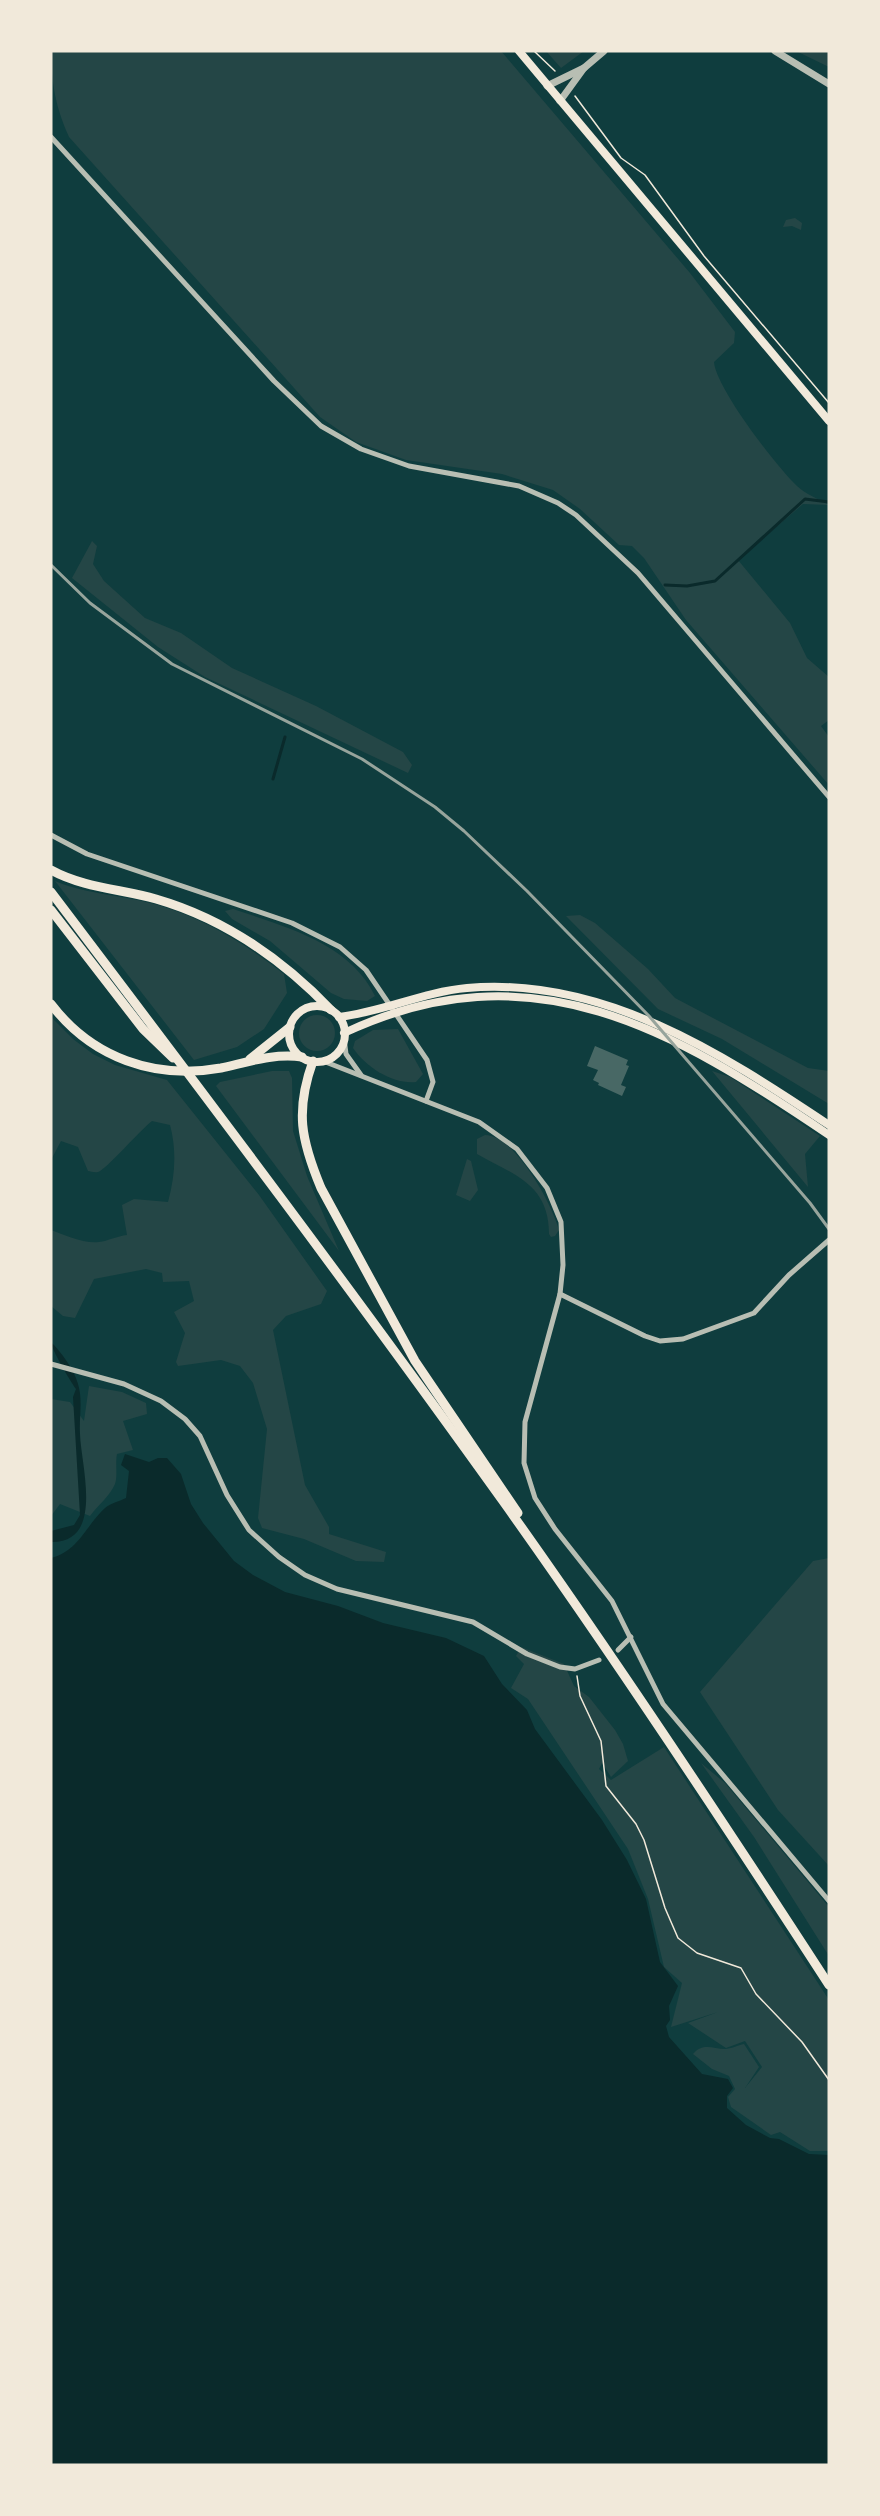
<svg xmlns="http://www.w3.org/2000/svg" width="880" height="2516" viewBox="0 0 880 2516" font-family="'PT Sans Narrow',sans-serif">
<rect width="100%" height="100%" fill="#0f3d3e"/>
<!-- green -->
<g fill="#244646">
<path d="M51,51h450l189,222 45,59 -1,11 -20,19c2,26 62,104 83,124 8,8 22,13 32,19l-26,-1 -65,56 52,63 17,35 22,19v43l-8,6 8,11v48l-143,-165 -42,-62 -12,-12 -13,-1 -39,-36 -27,-19 -51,-16 -96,-14 -50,-18 -36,-25 -251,-280c-13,-28 -18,-55 -18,-86z"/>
<path d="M546,51h38l-23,17z"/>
<path d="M796,51h33v16z"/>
<path d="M795,218l7,5 -1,7 -9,-4 -9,1 3,-7z"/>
<path d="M92,541l5,5 -4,18 11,17 41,37 36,15 51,35 84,38 87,46 9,13 -4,8 -203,-96 -47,-30 -86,-69z"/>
<path d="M55,881c33,14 69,14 103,24 47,14 88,39 126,69l3,19 -23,36 -27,18 -43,13z"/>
<path d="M233,909c50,17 117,34 142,87l-8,5 -23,-2 -13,-6 -61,-52 -38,-22 -7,-8z"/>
<path d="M580,915l15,8 53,46 27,29 133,70 21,3v33l-107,-65 -64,-30 -92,-93z"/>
<circle cx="317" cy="1033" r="18"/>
<path d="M51,1017l22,22 20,15 22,11 52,15 92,115 68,96 -6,13 -35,12 -13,14 32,155 24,42v7l57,18 -2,10 -28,-1 -52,-22 -42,-11 -4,-10 9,-89 -14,-46 -13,-17 -19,-6 -43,6 -2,-4 9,-29 -11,-21 20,-11 -5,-20 -26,1 -1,-9 -16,-4 -52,10 -19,39 -12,-2 -12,-10v-76c13,5 33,14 48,12 9,-1 18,-6 28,-7l-5,-30 12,-6 34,3c7,-26 9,-51 2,-77l-18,-4c-12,9 -46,49 -54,51 -4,1 -7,-1 -10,-1l-10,-24 -17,-6 -10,19z"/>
<path d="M398,1029l25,45 -7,8c-24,2 -49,-14 -63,-34l2,-7 18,-11z"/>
<path d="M272,1071h17l3,7 1,53 14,45 32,75 -123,-165 4,-4z"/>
<path d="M712,1071l18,6 90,59 -15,18 3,33z"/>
<path d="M485,1135c30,0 67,69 74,95l-4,6 -4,1 -2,-3c0,-50 -35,-59 -72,-80v-15z"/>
<path d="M467,1159l4,2 7,29 -8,11 -14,-6z"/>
<path d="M89,1386l33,6 24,11 1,11 -24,7 10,29 -16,4c-2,9 1,22 -2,30 -5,12 -17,21 -25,32l-30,-12 -9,12v-117l19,3 14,19z"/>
<path d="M829,1558v308l-51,-56 -78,-118 113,-131z"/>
<path d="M521,1647l43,17 10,22 15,11 26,33 8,14 5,17 -17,16 -9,-14 -3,6 12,11 53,-33 165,253v151h-19l-30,-19 -9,3 -40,-28 -3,-10 7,-8 -6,-13 -17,-7 -19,-15c10,-12 20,-5 32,-5 6,0 13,-4 19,-5l15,23 -14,21 17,-21 -17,-26 -19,7 -38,-25 30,-11 -47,15 11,-44 -18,-16 -16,-68 -20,-50 -100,-150 -17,-11 13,-24 -8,-8z"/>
<path d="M701,1763l24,20 104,124v49l-75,-119z"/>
</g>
<!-- water -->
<g fill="#0a2a2b">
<path d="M51,1342c10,10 23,27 27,42 5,16 1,33 2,50 1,32 25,109 -29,108v-11l23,-6 6,-10 -7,-118 3,-8c-5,-7 -25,-40 -25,-47z"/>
<path d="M125,1454l24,8 9,-4h9l14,16 10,30 12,19 31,38 19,14 32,17 53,14 45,17 63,15 38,18 18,28 25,26 8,19 67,91 25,40 19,39 14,63 18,24 -9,20 1,14 -4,6 3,11 33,37 26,5 5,9 -6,8v12l19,17 24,13 9,1 30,15 20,1v310h-778v-907c28,-7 35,-33 54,-50 6,-5 15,-7 21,-10l3,-27 -8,-6z"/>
</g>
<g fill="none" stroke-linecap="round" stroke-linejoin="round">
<!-- stream -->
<g stroke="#0a2a2b" stroke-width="3">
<path d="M665,585l22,1 28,-5 90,-82 24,3"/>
<path d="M273,779l12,-42"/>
</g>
</g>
<!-- building -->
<path fill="#486865" d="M595,1046l33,14 -2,5 3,1 -8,19 5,2 -4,9 -24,-11 1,-2 -6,-3 5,-10 -11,-4z"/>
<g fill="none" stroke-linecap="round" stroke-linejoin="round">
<!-- path -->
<g stroke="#f1e9da" stroke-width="1.5">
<path d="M534,51l21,20"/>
<path d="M575,96l46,62 24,17 59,81 125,147"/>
<path d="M577,1676l3,20 21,45 5,45 30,38 8,16 21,68 13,30 19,15 44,15 15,26 46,48 27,38"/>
</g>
<!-- minor -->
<g stroke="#b8beb3" stroke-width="5">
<path d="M51,137l223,244 47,45 40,23 48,17 110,20 39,17 18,12 62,58 191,224"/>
<path d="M51,835l36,19 205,69 48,24 26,23 61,90 6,22 -7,19"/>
<path d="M344,1038l2,16 15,21"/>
<path d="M323,1061l156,61 38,27 30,39 14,34 2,43 -3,29 -35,128 -1,41 11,35 20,31 57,72 51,103 166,197"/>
<path d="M560,1294l85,42 15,5 23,-2 71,-26 35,-38 40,-35"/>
<path d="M51,1364l73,20 37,17 24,18 15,17 27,59 22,35 30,27 26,18 32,14 136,33 54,32 33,13 15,2 24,-9"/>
<path d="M618,1650l13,-13"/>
</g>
<!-- tertiary -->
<g stroke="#b8beb3" stroke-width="7">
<path d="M775,51l54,33"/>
<path d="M547,86l37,-18"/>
<path d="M560,101l24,-33 20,-17"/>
</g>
<!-- secondary -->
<path stroke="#f1e9da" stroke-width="8" d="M519,51l310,370"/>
<!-- primary -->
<g stroke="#f1e9da" stroke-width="8">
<circle cx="317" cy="1034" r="28"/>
<path d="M339,1017c43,-5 84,-25 128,-29 135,-12 254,65 362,137"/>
<path d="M344,1033c188,-88 330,-3 485,102"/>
</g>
<!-- trunk -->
<g stroke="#f1e9da" stroke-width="9">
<path d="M51,870c33,18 70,19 105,29 69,20 126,60 175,111"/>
<path d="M51,892c153,202 306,405 454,612 112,157 219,319 324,481"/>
<path d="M51,910l92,119 30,29"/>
<path d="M51,1004c41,54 104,76 170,64 27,-6 53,-15 81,-11"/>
<path d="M250,1059l40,-32"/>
<path d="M313,1061c-18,50 -12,79 8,127l94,173 103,152"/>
</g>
<!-- rail -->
<path stroke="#97a49c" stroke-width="3" d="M51,565l39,38 82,61 190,95 73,48 29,24 63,60 122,125 161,187 19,26"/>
</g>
<!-- border -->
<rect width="880" height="2516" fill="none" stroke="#f1e9da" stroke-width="105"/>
</svg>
